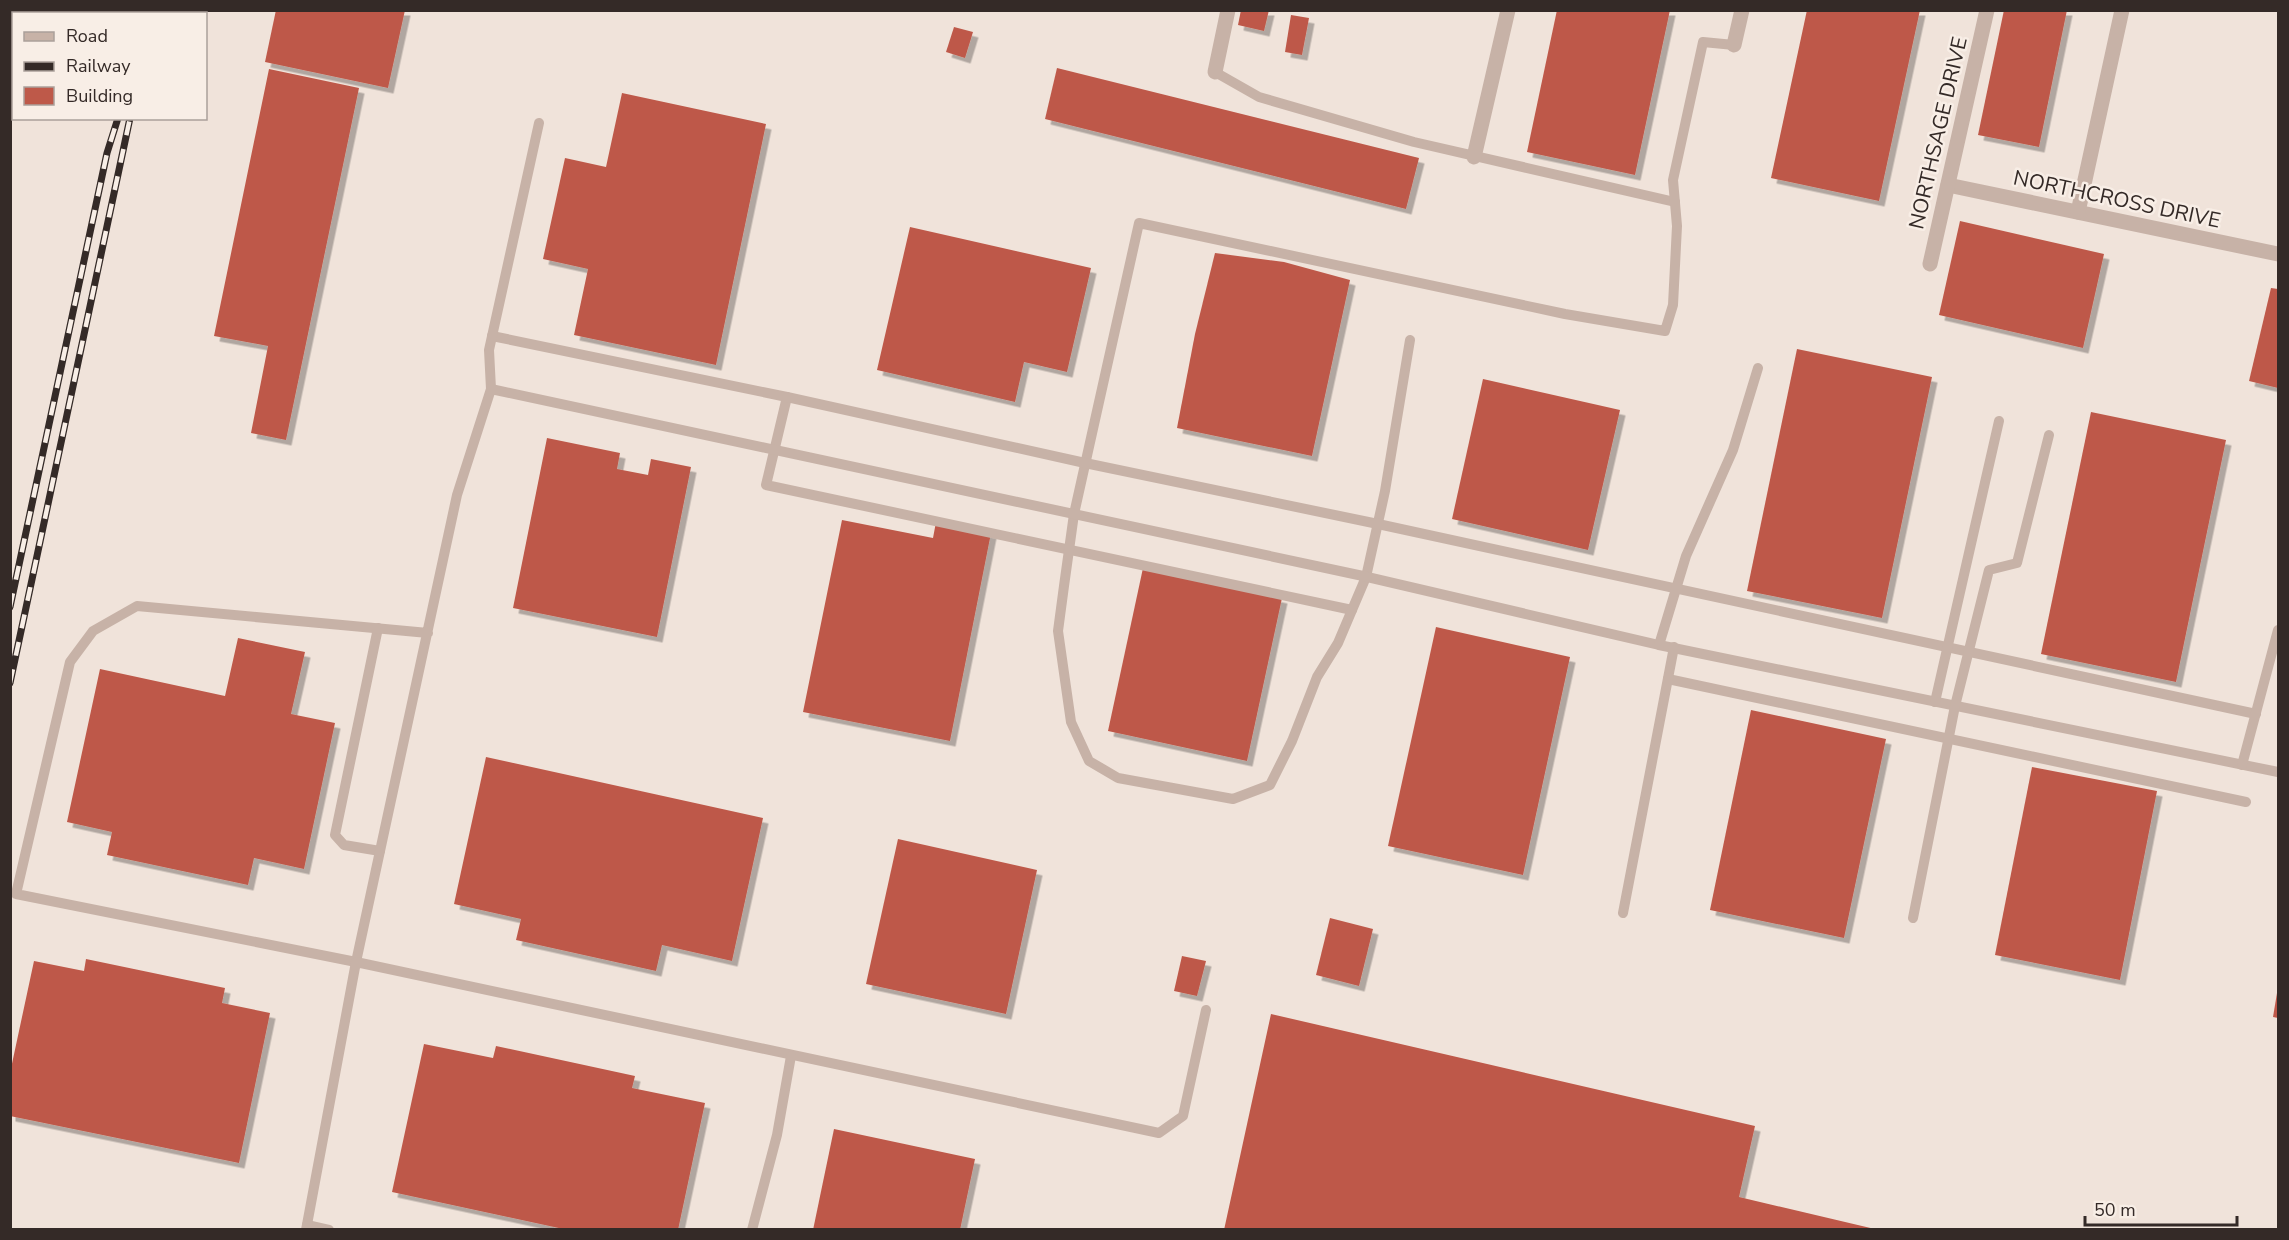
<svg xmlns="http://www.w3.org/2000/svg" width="2289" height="1240" viewBox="0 0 2289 1240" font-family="'Nunito Sans',sans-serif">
<defs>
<filter id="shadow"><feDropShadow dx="5.5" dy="5.5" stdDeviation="0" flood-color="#0004"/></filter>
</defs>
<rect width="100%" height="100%" fill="#f0e3da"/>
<!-- building -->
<g fill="#be5949" filter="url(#shadow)">
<path d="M276,10h129l-17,78 -123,-26z"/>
<path d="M1241,10h28l-5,21 -26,-6z"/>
<path d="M1557,10h113l-35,165 -108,-23z"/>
<path d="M1807,10h113l-41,191 -108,-23z"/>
<path d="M2004,10h63l-28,137 -61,-12z"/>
<path d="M1291,15l18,3 -7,37 -17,-3z"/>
<path d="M954,27l19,5 -8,26 -19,-6z"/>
<path d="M1057,68l362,90 -13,51 -361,-90z"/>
<path d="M269,69l90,19 -73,352 -35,-7 17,-87 -54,-10z"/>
<path d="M622,93l144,31 -50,241 -142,-30 14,-66 -45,-10 22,-101 41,9z"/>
<path d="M1960,221l144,33 -21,94 -144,-33z"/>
<path d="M910,227l181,41 -24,104 -43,-10 -9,40 -138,-32z"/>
<path d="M1215,253l69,9 66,18 -38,176 -135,-28 18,-94z"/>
<path d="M2271,288l7,1v99l-29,-7z"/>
<path d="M1797,349l135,28 -50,241 -135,-27z"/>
<path d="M1483,379l137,31 -32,140 -136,-31z"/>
<path d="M2091,412l135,28 -50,242 -135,-28z"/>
<path d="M547,438l73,15 -3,16 31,6 3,-16 40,8 -34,170 -144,-29z"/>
<path d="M842,520l91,18 3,-16 55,11 -41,208 -147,-29z"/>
<path d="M1143,568l139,30 -35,163 -139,-30z"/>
<path d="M1436,627l134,30 -47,218 -135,-29z"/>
<path d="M238,638l67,14 -14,62 44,9 -31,146 -50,-11 -6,27 -141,-30 5,-23 -45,-10 33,-153 125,27z"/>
<path d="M1751,710l135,29 -42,199 -134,-28z"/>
<path d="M486,757l277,61 -31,143 -70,-16 -6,26 -140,-31 5,-21 -67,-15z"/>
<path d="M2032,767l125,24 -37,189 -125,-25z"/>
<path d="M898,839l139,31 -31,144 -140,-30z"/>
<path d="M1330,918l43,11 -14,57 -43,-11z"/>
<path d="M1182,956l24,5 -9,35 -23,-5z"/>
<path d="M86,959l139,29 -3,15 48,10 -31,150 -229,-47v-43l24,-112 50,10z"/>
<path d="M2277,993h1v25l-5,-1z"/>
<path d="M1271,1014l484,112 -16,71 140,33h-655z"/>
<path d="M424,1044l69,14 3,-12 139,30 -3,12 73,15 -27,127h-110l-176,-38z"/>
<path d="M834,1129l141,30 -15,71h-147z"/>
</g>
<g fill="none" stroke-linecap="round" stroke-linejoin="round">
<!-- lane -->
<g stroke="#c7b2a7" stroke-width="10">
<path d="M1215,72l44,25 155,45 261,60"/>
<path d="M492,336l295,61 -21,88 586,125"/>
<path d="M1410,340l-25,151 -19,86 -28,66 -21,34 -25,64 -22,44 -37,14 -115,-21 -29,-17 -18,-39 -13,-91 6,-45 10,-72 65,-291 426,91 100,17 8,-26 4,-79 -4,-46 30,-138 31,3"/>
<path d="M491,389l-2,-39 50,-227"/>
<path d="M787,397l298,66 293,61 878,190"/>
<path d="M378,628l-43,207 9,10 36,6"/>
<path d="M428,633l-291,-27 -44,25 -23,31 -54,232 340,68 101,-467 34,-106 872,187 296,69 619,127"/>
<path d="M1659,645l27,-89 47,-106 25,-82"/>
<path d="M1668,679l578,123"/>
<path d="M1935,702l64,-281"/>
<path d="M2242,765l36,-135"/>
<path d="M1623,913l51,-266"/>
<path d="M1913,918l42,-212 34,-136 28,-7 32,-128"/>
<path d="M307,1225l22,5"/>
<path d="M306,1230l50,-268 803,171 24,-17 23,-106"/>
<path d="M752,1230l25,-95 14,-79"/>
</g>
<!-- street -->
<g stroke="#c7b2a7" stroke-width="15">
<path d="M1734,45l8,-35"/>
<path d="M1215,72l13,-62"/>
<path d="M1474,157l34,-147"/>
<path d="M1948,185l330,69"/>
<path d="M2078,212l44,-202"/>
<path d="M1930,264l57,-254"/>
</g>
<defs>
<g id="rail">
<path d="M153,14v-4"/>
<path d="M10,607l97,-454 11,-35"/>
<path d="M10,683l120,-565"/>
</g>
</defs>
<!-- rail casing -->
<use href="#rail" stroke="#342a27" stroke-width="7"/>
<!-- rail -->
<use href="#rail" stroke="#f8eee6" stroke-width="4.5" stroke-dasharray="14" stroke-linecap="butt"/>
</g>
<g text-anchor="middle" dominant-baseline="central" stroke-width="5" stroke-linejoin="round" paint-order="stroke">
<!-- street labels -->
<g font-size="21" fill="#342a27" stroke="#f8eee6">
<text transform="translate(1938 133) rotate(-77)">NORTHSAGE DRIVE</text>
<text transform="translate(2117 199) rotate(12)">NORTHCROSS DRIVE</text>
</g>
</g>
<!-- border -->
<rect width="2289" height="1240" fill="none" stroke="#342a27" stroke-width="24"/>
<!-- legend -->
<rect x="12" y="12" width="195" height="108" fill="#f8eee6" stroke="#aaa09a" stroke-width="1.5"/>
<rect x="24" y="32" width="30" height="9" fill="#c7b2a7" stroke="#aaa09a" stroke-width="1.5"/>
<text x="66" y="42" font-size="18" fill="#342a27">Road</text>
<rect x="24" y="62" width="30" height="9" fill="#342a27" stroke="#aaa09a" stroke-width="1.5"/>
<text x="66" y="72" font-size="18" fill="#342a27">Railway</text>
<rect x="24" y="87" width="30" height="18" fill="#be5949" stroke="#aaa09a" stroke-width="1.5"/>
<text x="66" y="102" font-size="18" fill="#342a27">Building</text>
<!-- scale -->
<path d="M2085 1216v9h152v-9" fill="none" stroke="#342a27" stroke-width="3"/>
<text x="2094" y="1216" font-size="18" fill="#342a27" stroke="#f8eee6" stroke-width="4.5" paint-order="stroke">50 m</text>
</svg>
